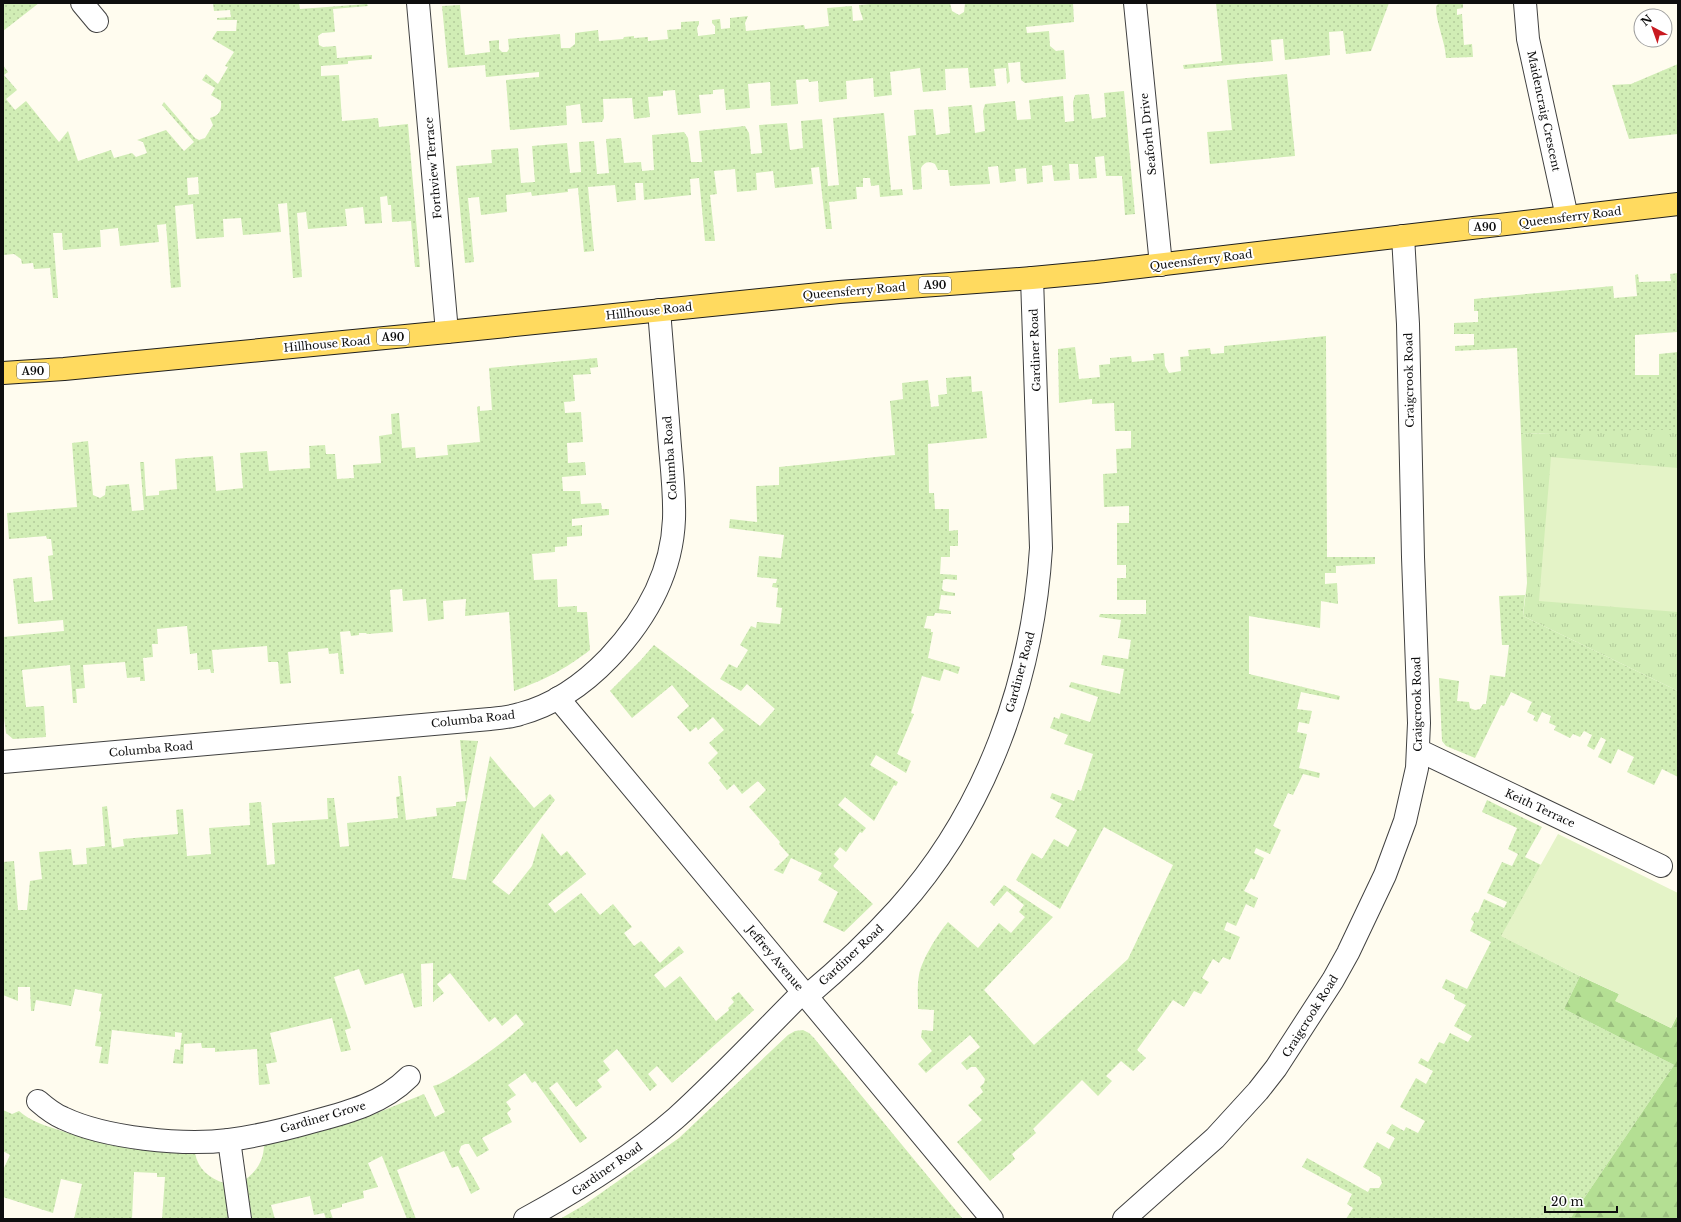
<svg xmlns="http://www.w3.org/2000/svg" width="1681" height="1222" viewBox="0 0 1681 1222" font-family="'Libre Baskerville',serif">
<defs>
<pattern id="grass-dots" width="8" height="8" patternUnits="userSpaceOnUse"><rect width="8" height="8" fill="#d1edb5"/><path d="M2 2h.1M6 6h.1" fill="none" stroke="#b2ca9a" stroke-width="1.8" stroke-linecap="round"/></pattern>
<pattern id="forest-firs" width="22" height="20" patternUnits="userSpaceOnUse"><rect width="22" height="20" fill="#b4df93"/><path d="M5 1l3.5 6h-7zM16 11l3.5 6h-7z" fill="#9abe7e"/></pattern>
<pattern id="park-tufts" width="24" height="20" patternUnits="userSpaceOnUse"><rect width="24" height="20" fill="#d1edb5"/><path d="M3 7l-1-3M5 7V3M7 7l1-3M15 17l-1-3M17 17v-4M19 17l1-3" fill="none" stroke="#b2ca9a"/></pattern>
</defs>
<rect width="100%" height="100%" fill="#fffcef"/>
<!-- grass -->
<g fill="url(#grass-dots)" fill-rule="evenodd">
<path d="M3,3h36l-36,28z"/>
<path d="M213,3h86l1,6 67,-5 1,2 -35,3 2,23 -13,1 -4,3 1,9 4,2 13,-1 1,12 35,-3v4l-24,2v3l-27,2v10l18,-1 3,46 36,-3 1,9 29,-3 12,143h-5l-4,-46 -19,1 -1,-17h-3l-1,-9 -7,1 2,26 -17,1 -2,-17 -18,2 2,17 -39,3 -2,-17 -9,1 5,64 -9,1 -6,-75 -9,1 3,28 -38,3 -2,-17 -18,1 1,18 -28,2 -3,-35 -18,2 6,81 -10,1 -5,-64 -9,1 2,17 -39,4 -2,-18 -18,2 1,17 -38,3 -1,-17h-9l5,65h-5l-3,-30 -16,1 -1,-6 -11,1 -1,-5 -7,-5 -11,1v-190l5,7 -4,3 13,15 -11,9 9,11 11,-9 33,41 9,-11 10,30 33,-11 3,8 18,-5 4,4 11,-4 -4,-11 -6,-2 29,-10 18,21 10,-9 -32,-37 2,-3 31,36 4,2 6,-2 8,-13 -3,-7c9,-3 12,-7 11,-17l-10,-6 4,-7 -13,-8 4,-6 12,10 10,-17 -3,-1 9,-14 -22,-13 5,-8h19l1,-11h-20v-2l14,-1 -1,-7 -16,1zM198,177l1,17 -11,1 -1,-17z"/>
<path d="M882,3h68l2,8 7,4 5,-3 1,-9h108l1,19 -48,5 1,6 22,-2 1,15 6,5 8,-1 2,29 -41,4 -4,-3 -1,-18 -12,1 2,18 -3,3 -1,-16 -12,1 2,17 -26,2 -2,-20 -23,1 1,21 -23,2 -3,-24 -30,4 2,23 -18,2 -1,-19 -27,3 1,18 -28,3 -1,-21 -9,1 -1,-3 -12,1 2,24 -27,2 -1,-24 -22,2 2,24 -24,2 -2,-21 -11,1v4l-14,1 2,18 -23,2 -3,-25 -12,1v5l-15,1 2,20 -16,2 -2,-21 -29,1 1,19 -2,4 -20,1 -2,-19 -14,2 1,19 -57,5 -4,-50 33,-3v-5l-53,5 -1,-12 -37,3 -6,-62 18,-1 5,50 25,-3 -1,-11 10,-1v9l3,3h5l2,-3 -1,-10 52,-5 1,14h9l5,-4v-11l23,-3 1,11 24,-2 1,-2 10,-1v2l14,-1v4l20,-2 -1,-9 14,-1v-7l18,-1v3l-2,4 1,8 17,-2v-8l-3,-3v-3l8,-1 1,10 9,-1v-10l18,-2 -3,7 1,8 58,-6 1,4 24,-3 -2,-18 25,-2 1,15 10,-1c-1,-6 -4,-10 -4,-15z"/>
<path d="M1216,3h173l-18,48 -25,3 -3,-23 -14,1 1,23 -45,5 -2,-21 -12,1 2,21 -89,8 -1,-4 39,-4z"/>
<path d="M1439,3h24v5l-6,1v6l5,-1 2,31 8,-1 1,13 -27,1c-1,-18 -10,-34 -10,-52z"/>
<path d="M1678,64v70l-49,5 -17,-54 19,-1z"/>
<path d="M1287,74l8,82 -85,8 -3,-32 25,-2 -5,-50z"/>
<path d="M1124,91l11,123 -10,1 -3,-39h-16l-2,-20 -9,1 2,21 -18,1 -1,-15h-9l1,16 -16,1 -2,-16 -10,1 1,16 -16,2 -1,-16 -11,1 1,12 -16,2 -2,-17 -10,1 2,17 -40,2 -2,-16h-10l-3,-6c-6,-3 -11,-2 -14,4l1,21 -9,1 -5,-54 8,-1 -2,-25 19,-1 3,26 14,-2 -2,-26 24,-2 3,28 10,-2 -2,-20 2,-7 30,-3 2,19 14,-1 -2,-19 34,-4 2,26 9,-1 -1,-19 2,-7 14,-1 3,25 14,-2 -2,-24z"/>
<path d="M884,113l7,77 11,-1 1,6 -23,2 -1,-12 -8,1 -1,-8h-7v9h-7l1,12 -28,3 3,27h-6l-7,-62 -8,1 2,16 -38,4 -2,-17 -17,2 1,17 -20,2 -2,-23 -21,2 3,23 -7,1 5,46h-10l-6,-63 -9,1 1,16 -47,5 -1,-17h-8l1,17 -19,2 -2,-17 -27,2 6,64 -10,1 -6,-64 -10,1v3l-36,4 -1,-4 -25,3 1,17 -26,3 -2,-18 -11,1 6,64 -9,1 -9,-97 36,-3 -1,-13 27,-2 3,35 14,-1 -3,-36 35,-3 3,30 11,-1 -2,-30 15,-1 3,33 12,-1 -3,-34 15,-1 3,25 17,-1 1,9 12,-1 -2,-35 32,-3 4,6 3,24h11l-3,-31 46,-5 4,7 2,21 11,-1 -3,-28 28,-2 3,27 13,-2 -2,-27 21,-2 6,67 11,-1 -6,-67z"/>
<path d="M1678,273v59l-43,3v40h24v-21l19,-2v108l-125,-27 -32,1 -4,-86 -62,3v-5l19,-1v-11h-20v-11l24,-1v-11h-4v-12l139,-13 1,12 23,-2 -2,-21 3,-1 1,8 32,-1 -1,-7z"/>
<path d="M1326,336l1,221h48v7l-39,2v7h-11v11l12,-1 1,21 -17,-3 -1,27 -71,-12v58l91,22 -1,4 -38,-8 -4,17 15,2 -3,13 -10,-2 -2,10 10,2 -8,34 21,5 -1,5 -16,-4 -10,21 -5,-2 -15,33 8,4 -11,24 -14,-6 -2,5 10,5 -10,22 -3,-2 -7,13 14,7 -4,10 -8,-4 -10,22 -9,-4 -3,8 16,7 -10,23 -7,-3 -4,6 -6,-4 -11,19 7,4 -8,12 -7,-3 -10,16 -11,-7 -36,50 9,8 -13,13 -12,-10 -15,15 6,5 -14,15 -16,-16 -49,49 3,4 -24,21 3,5 -25,22 -33,-39 25,-22 -14,-15 15,-13 -3,-5 4,-4 1,-4 -9,-12h-5l-4,3 -6,-7 19,-16 -10,-12 -44,38 -8,-9 14,-13 -11,-14 1,-7 11,1 1,-21 -16,-1c0,-11 -1,-23 1,-34 3,-16 19,-41 29,-53l30,26 21,-25 12,10 14,-16 -6,-5 5,-7 -17,-14 -13,15 -4,-4 14,-17 49,32 -69,73 50,55 94,-86 45,-94 -69,-38 -44,82 -44,-29 16,-27 10,6 12,-20 14,8 9,-17 -22,-13 7,-13 -12,-6 2,-5 22,8 4,-11 3,1 12,-37 -29,-10 4,-9 -18,-7 4,-11 5,2 2,-6 29,9 8,-25 -29,-10 2,-5 49,12 4,-25 -23,-4 2,-10 25,4 3,-19 -13,-2 3,-18 -22,-3 1,-3h46v-14h-29v-22h9v-13h-9v-42h12v-17l-25,1 -1,-33 14,-1 -1,-24 15,-1v-17h-16l-1,-28 -22,1v-5l-33,4 -1,-54 17,-2 4,32 21,-2 -1,-12 11,-1v-6l21,-2 1,6 22,-2 -1,-6 11,-1 1,13 4,7 12,-2 -1,-14 9,-1 -1,-6 22,-2 1,6 13,-1v-7z"/>
<path d="M597,358l1,9 -8,1 1,6 -18,1 2,26 -11,1 1,11 16,-1 2,30 -16,1 1,20 17,-1 1,13 -24,2 1,14h17l1,13 20,-1 1,6h7v6l-37,4v7l10,-1v11l-15,1v9l-12,1v5l-23,2 2,26 23,-1 1,28 19,-1v6h10l3,38c-26,20 -46,30 -76,41l-5,-79 -44,4 1,-17 -23,2 1,18 -16,2 -2,-22 -23,2 -1,-12 -12,1 3,42 -26,2 -1,-1h-7v2l-8,1 -1,-5 -10,1 4,42h-4l-2,-21 -9,1 -1,-6 -40,4 3,31 -11,1 -2,-22h-10l-1,-16 -55,4 2,23h-3l-1,-4 -12,1 -1,-17 -7,1 -3,-28 -30,3 1,15h-6l1,13 -10,1 2,23h-5v-4l-13,1 -2,-16 -42,3 2,23 -9,1 1,14h-4l-3,-38 -48,5 4,37 18,-1 2,31 -33,2 -7,-6 -3,-23v-73l61,-6 -1,-11 -45,4 -5,-45 19,-2 2,25 19,-2 -5,-44 5,-1 -2,-16h-4l-1,-3 -37,3 -2,-26 70,-6 -5,-64 16,-2 5,54 7,3 5,-3 1,-9 23,-2 3,27 12,-1 -4,-48h4l2,34 13,-1v-4l18,-2 -2,-30 38,-3 3,35 27,-3 -3,-35 27,-2 2,20 41,-3 -1,-22 16,-1 1,9h9l2,25 17,-1 -1,-13 28,-2 -2,-27 13,-2 -1,-20 8,-1 3,35 13,-1 1,11 32,-3 -1,-10 33,-3 -3,-35 3,-1v5l12,-1 -3,-42z"/>
<path d="M971,376l1,16 10,-1 5,47 -59,6 1,49h5l1,16h14v22l9,-1v16h-8v11h-9l-1,17 17,1v5l-11,-1 -3,1 -1,9 2,2 11,2v3l-14,-1 -2,14 12,2v3l-16,-1 -1,3h-7l-3,12 7,1v3h2l-5,26 32,9 -2,7 -14,-5 -4,12 -18,-5 -11,37 3,1 -17,40 14,7 -5,12 -30,-18 -6,10 28,17 -2,4 -2,-1 -20,36 -29,-24 -7,8 28,23 -4,5 -2,-1 -14,20 -6,-5 -6,7 5,5 -6,7 40,38 -29,28 -21,-10 15,-30 -20,-12 4,-7 -31,-15 -8,16 -9,-4 15,-15 -10,-11 1,-2 -31,-35 17,-17 -8,-9 -16,13 -8,-10 -7,6 -8,-10 2,-2 -13,-15 10,-10 -9,-10 15,-13 -11,-13 -15,13 -2,-3 -6,5 -13,-15 12,-11 -17,-21 -40,33 -22,-27 30,-30 14,-16 106,81 15,-17 -28,-25 -6,7 -21,-12 9,-15 8,4 11,-18 -8,-5 11,-19 5,2 1,-6 23,2 2,-16 -6,-1 2,-19 -6,-1 1,-4h3l1,-4 -20,-2 2,-21 22,2 3,-23 -55,-7 1,-9 27,3 -1,-36 23,-1v-18l116,-12 -5,-54 13,-2 -1,-16 26,-3 3,27 8,-1 -1,-11 9,-1 -1,-16z"/>
<path d="M1525,595l-2,21 155,75v86l-16,-8 -8,16 -27,-13 7,-15 -16,-8 -7,15 -13,-7 8,-17 -5,-3 -7,13 -7,-4 5,-11 -8,-4 -4,6 -7,-3 -3,4 -16,-8 2,-4 -7,-3 2,-7 -9,-4 -5,10 -4,-2 2,-4 -8,-4 5,-10 -21,-10 -7,14 -3,-1 -26,53 -29,-12 -4,-5 -3,-63 20,3 -2,20 12,1 1,6 5,2 5,-1 3,-5h3l4,-29 15,2 4,-32h-7l-3,-49z"/>
<path d="M460,740l18,1 -26,137 14,2 24,-124 44,52 16,-14 5,6 -63,82 17,13 23,-29 10,-33 19,23 6,-5 19,23 -38,30 7,9 26,-20 19,22 13,-11 19,23 -8,6 10,13 7,-5 19,22 19,-17 5,6 -30,23 11,13 15,-12 36,45 13,-11 -1,-2 6,-6 -3,-4 8,-6 15,18 -82,73 -15,-17 -9,8 9,11 -7,6 -33,-42 -14,12 7,9 -13,10 5,7 -26,20 -19,-25 -8,6 38,50 -7,5 -45,-62 -3,2 -7,-10 -17,12 8,10 -10,7 5,7 -4,4 5,9 -30,16 7,12 -12,7 -8,-13h-4l-4,2 -2,6 21,37 -9,5 -13,-28 -6,2 -8,-17 -47,19 19,49h-9l-25,-63 -14,7 10,24 -15,4 1,7 -22,6v3l-12,3 3,9h-7l-2,-6 -10,2 -4,-19 -39,9 4,14h-23l-6,-40c12,-9 18,-20 18,-35l46,-10 57,-17 57,-23 11,23 10,-5 -12,-26c15,-2 78,-49 91,-62l-8,-10 -14,12 -7,-9 -6,5 -39,-49 -13,11 7,9 -11,9v-39l-12,1 1,42 -8,2 -11,-35 -38,12 -6,-16 -25,8 17,51 -6,2 6,20 -10,2 -9,-34 -62,15 7,29 -11,2 4,20 -11,1 -2,-36 -42,3v-4h-13l-1,-5 -17,1 -1,20 -10,-1 2,-14 5,1 2,-17 -7,-1v5l-63,-7 -4,34 -9,-1 3,-16 -7,-1 6,-34 -2,-1 3,-17 -27,-5 -4,17 -35,-6 -2,11h-3l-1,-24h-12v14l-15,-6v-119h1l-1,-14 11,-1 4,49h9l3,-29 12,-2 -3,-27 32,-3 2,16 14,-1 -1,-16 19,-2 -3,-39 5,-1 5,42 12,-2 -1,-7 55,-5 -2,-24 7,-1 4,47 24,-2 -2,-26 41,-3 -1,-22 12,-1 6,63 8,-1 -3,-41 56,-4 -1,-21h7l6,49 9,-1 -2,-23 51,-5 -2,-21 4,-1 -2,-20h3l5,44 31,-4 -1,-8 20,-2v-4l10,-1z"/>
<path d="M1487,800l55,27 -17,30 16,8 -39,71 78,40 -16,33 110,56 -104,154h-224l7,-11 -6,-4 5,-10 -50,-27 5,-9 61,34 2,-4h9l3,-5 -2,-6 -17,-10 14,-25 12,7 6,-11 -9,-5 6,-9 12,7 2,-4 12,6 7,-12 -25,-14 16,-29 10,6 7,-13 -15,-8 3,-5 7,4 11,-20 5,2 6,-11 18,9 4,-6 -18,-10 12,-21 -12,-6 1,-4 -13,-7 4,-9 21,10 24,-47 -21,-11 4,-9 -3,-3 4,-7 3,1 6,-14 20,9 3,-6 -20,-9 15,-31 10,4 6,-12 -10,-5 9,-21 -35,-16z"/>
<path d="M803,1030l6,3 5,5 149,181h-403l24,-14 95,-67 109,-103 7,-4z"/>
<path d="M3,1110l9,4 7,-3c12,11 28,15 43,20 45,14 86,21 133,22 3,16 14,25 29,30l5,36h-67l3,-42h-8v-4l-23,-1 -2,47h-58l8,-35 -21,-5 -8,34 -50,-16v-27l7,-15 -7,-4z"/>
</g>
<!-- forest -->
<path fill="url(#forest-firs)" d="M1580,976l39,18 -3,7 55,27 7,-14v205h-108l104,-154 -110,-56z"/>
<!-- park -->
<path fill="url(#park-tufts)" d="M1635,430h43v261l-155,-75 4,-33 -6,-149z"/>
<!-- pitch -->
<g fill="#e4f3c7">
<path d="M1551,457l127,11v144l-139,-11z"/>
<path d="M1558,834l120,59v121l-7,14 -56,-27 4,-7 -39,-18 -79,-40z"/>
</g>
<g fill="none" stroke-linecap="round" stroke-linejoin="round">
<defs>
<g id="minor">
<path d="M82,3l15,18"/>
<path d="M418,3l29,329"/>
<path d="M1135,3l26,262"/>
<path d="M1525,3l3,36 39,178"/>
<path d="M558,698l434,521"/>
<path d="M1418,750l243,116"/>
<path d="M3,762l487,-43c10,-1 21,-2 30,-5 34,-9 65,-31 89,-56 36,-38 63,-85 65,-139 1,-28 -3,-57 -5,-85 -3,-41 -7,-83 -10,-124"/>
<path d="M807,996c32,-27 63,-56 91,-87 89,-99 135,-230 143,-361l-9,-270"/>
<path d="M38,1101c8,7 15,13 25,17 42,20 120,28 166,22 29,-4 58,-11 86,-19 34,-9 68,-18 94,-44"/>
<path d="M229,1140l11,79"/>
<path d="M525,1219c53,-29 105,-61 151,-101 44,-40 85,-84 127,-126"/>
</g>
<path id="tertiary" d="M1124,1219l91,-81 43,-47 18,-23 57,-88 15,-27 37,-78 20,-54 12,-53 2,-45 -6,-166 -5,-233 -5,-88"/>
<path id="primary" d="M3,373l61,-4 383,-37 392,-40 193,-14 64,-6 582,-68"/>
</defs>
<!-- minor casing -->
<use href="#minor" stroke="#414141" stroke-width="24"/>
<!-- tertiary casing -->
<use href="#tertiary" stroke="#414141" stroke-width="24"/>
<!-- primary casing -->
<use href="#primary" stroke="#1f1f1f" stroke-width="24"/>
<!-- minor -->
<use href="#minor" stroke="#fff" stroke-width="22"/>
<!-- tertiary -->
<use href="#tertiary" stroke="#fff" stroke-width="22"/>
<!-- primary -->
<use href="#primary" stroke="#ffda5f" stroke-width="22"/>
</g>
<g text-anchor="middle" dominant-baseline="central" stroke-width="4" stroke-linejoin="round" paint-order="stroke">
<!-- shield labels -->
<g fill="#fff" stroke="#565656" stroke-width="1">
<rect x="1469" y="219" width="32" height="16" rx="3"/>
<rect x="919" y="277" width="32" height="16" rx="3"/>
<rect x="377" y="329" width="32" height="16" rx="3"/>
<rect x="17" y="363" width="32" height="16" rx="3"/>
</g>
<g font-size="10" font-weight="bold" fill="#0e0e0e">
<text x="1485" y="227">A90</text>
<text x="935" y="285">A90</text>
<text x="393" y="337">A90</text>
<text x="33" y="371">A90</text>
</g>
<!-- street labels -->
<g font-size="11" fill="#0e0e0e" stroke="#fff">
<text transform="translate(1544 111) rotate(78)">Maidencraig Crescent</text>
<text transform="translate(1148 134) rotate(-96)">Seaforth Drive</text>
<text transform="translate(433 168) rotate(-95)">Forthview Terrace</text>
<text transform="translate(1570 217) rotate(-7)">Queensferry Road</text>
<text transform="translate(1201 260) rotate(-7)">Queensferry Road</text>
<text transform="translate(854 291) rotate(-5)">Queensferry Road</text>
<text transform="translate(649 311) rotate(-6)">Hillhouse Road</text>
<text transform="translate(327 344) rotate(-5)">Hillhouse Road</text>
<text transform="translate(1035 350) rotate(-92)">Gardiner Road</text>
<text transform="translate(1409 380) rotate(-91)">Craigcrook Road</text>
<text transform="translate(670 458) rotate(-94)">Columba Road</text>
<text transform="translate(1020 672) rotate(-75)">Gardiner Road</text>
<text transform="translate(1417 704) rotate(-91)">Craigcrook Road</text>
<text transform="translate(473 719) rotate(-6)">Columba Road</text>
<text transform="translate(151 749) rotate(-5)">Columba Road</text>
<text transform="translate(1540 808) rotate(25)">Keith Terrace</text>
<text transform="translate(851 955) rotate(-43)">Gardiner Road</text>
<text transform="translate(775 958) rotate(50)">Jeffrey Avenue</text>
<text transform="translate(1310 1016) rotate(-58)">Craigcrook Road</text>
<text transform="translate(323 1117) rotate(-16)">Gardiner Grove</text>
<text transform="translate(607 1169) rotate(-35)">Gardiner Road</text>
</g>
</g>
<!-- border -->
<rect width="1681" height="1222" fill="none" stroke="#0e0e0e" stroke-width="8"/>
<!-- north arrow -->
<g transform="translate(1653 28) rotate(319)"><circle r="19" fill="#ffffff" stroke="#9f9f9f"/>
<path d="M0-3L7 15L0 10L-7 15Z" fill="#c91a20"/>
<text y="-6" font-size="11" font-weight="bold" text-anchor="middle" fill="#0e0e0e">N</text>
</g>
<!-- scale -->
<path d="M1545 1206v6h72v-6" fill="none" stroke="#0e0e0e" stroke-width="2"/>
<text x="1551" y="1206" font-size="12" fill="#0e0e0e" stroke="#ffffff" stroke-width="3" paint-order="stroke">20 m</text>
</svg>
